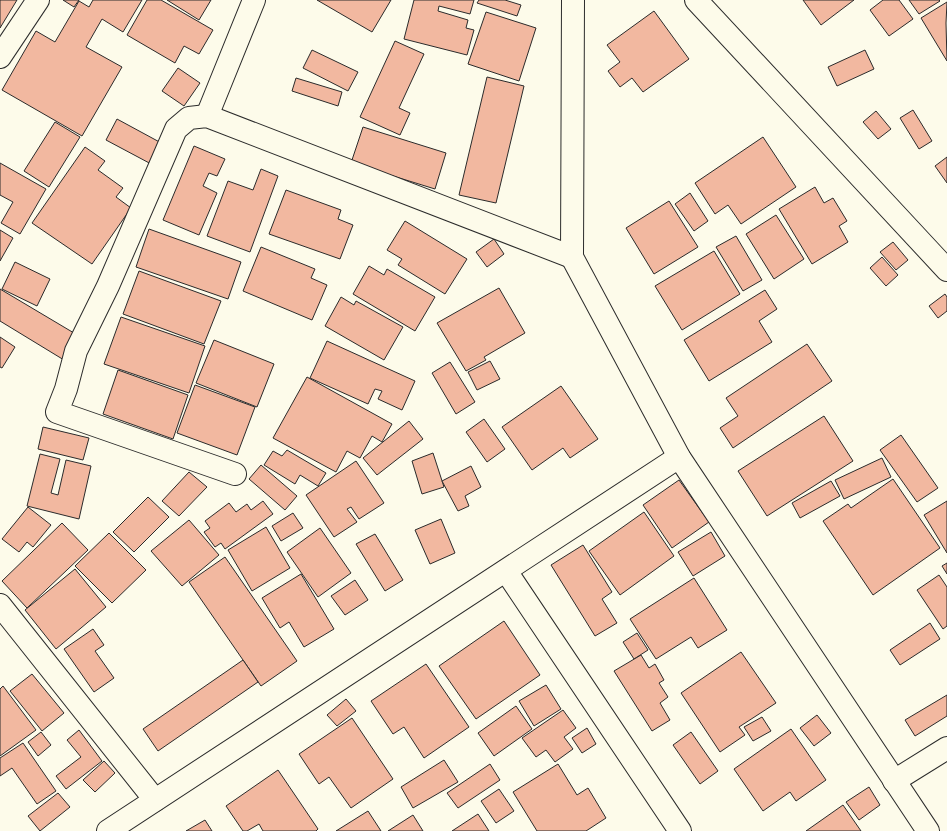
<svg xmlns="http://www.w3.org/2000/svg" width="947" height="831" viewBox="0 0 947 831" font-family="Quicksand,sans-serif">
<rect width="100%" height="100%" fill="#fdfbea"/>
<!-- building -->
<g fill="#f2b8a0" stroke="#2b2b2b">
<path d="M0,0h17l-17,28z"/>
<path d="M63,0h16l-5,7z"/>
<path d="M93,0h49l-19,32 -21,-13 -16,28 36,20 -40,69 -80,-46 34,-59 19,11 24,-41 10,6z"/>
<path d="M147,0h14l52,30 -14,24 -15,-8 -9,17 -48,-28z"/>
<path d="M167,0h44l-12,20z"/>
<path d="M317,0h74l-19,32z"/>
<path d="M414,0h60l-4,14 -31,-8 -1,5 30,9 -2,8 8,2 -7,25 -63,-16z"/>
<path d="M479,0h26l16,5 -4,11 -40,-13z"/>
<path d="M803,0h51l-33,25z"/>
<path d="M883,0h16l14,19 -24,17 -19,-26z"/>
<path d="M909,0h30l1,1 -21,13z"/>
<path d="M947,2l-1,21 1,38 -26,-43z"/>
<path d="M654,11l35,48 -46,33 -11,-14 -12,9 -12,-16 12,-9 -13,-17z"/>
<path d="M486,12l50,16 -17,53 -51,-17z"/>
<path d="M395,41l29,13 -25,54 11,5 -10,22 -40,-18z"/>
<path d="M312,50l46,22 -10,19 -45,-23z"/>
<path d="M865,50l9,19 -37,17 -9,-19z"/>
<path d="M178,68l22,15 -16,23 -22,-15z"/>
<path d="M487,77l37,9 -28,117 -37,-8z"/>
<path d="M296,78l46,14 -4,14 -46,-15z"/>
<path d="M913,110l19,31 -13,8 -19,-31z"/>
<path d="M876,111l15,18 -13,10 -15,-17z"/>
<path d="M117,119l48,26 -12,20 -47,-25z"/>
<path d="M55,122l25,15 -31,50 -25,-16z"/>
<path d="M363,127l83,26 -11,36 -84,-26z"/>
<path d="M763,137l33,50 -55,37 -13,-19 -13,9 -20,-31z"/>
<path d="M194,146l31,13 -8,17 -8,-3 -6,13 14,7 -18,42 -36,-15z"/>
<path d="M85,147l20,14 -7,9 25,18 -7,9 15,11 -39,56 -60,-41z"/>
<path d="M947,157v26l-12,-17z"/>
<path d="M0,163l46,26 -26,45 -19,-11 12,-21 -13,-7z"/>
<path d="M261,169l17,7 -28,76 -43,-16 21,-55 25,9z"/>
<path d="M815,187l9,16 9,-5 14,23 -8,5 9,16 -36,22 -33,-55z"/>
<path d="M286,190l55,20 -3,9 15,6 -13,34 -71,-25z"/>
<path d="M690,193l18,28 -14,10 -19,-27z"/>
<path d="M669,201l29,46 -44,27 -28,-46z"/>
<path d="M776,215l28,44 -30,20 -28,-45z"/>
<path d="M405,221l62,38 -22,35 -47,-29 4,-6 -15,-9z"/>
<path d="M149,229l92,33 -13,37 -92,-32z"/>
<path d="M0,230l13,8 -13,23z"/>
<path d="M736,236l26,44 -19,11 -27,-44z"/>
<path d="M494,239l10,15 -17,13 -11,-15z"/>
<path d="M893,242l15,18 -12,10 -16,-18z"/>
<path d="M261,247l54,22 -4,9 16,7 -15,35 -69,-29z"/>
<path d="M714,251l26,43 -58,36 -27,-44z"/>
<path d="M882,257l16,18 -12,11 -16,-18z"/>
<path d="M15,262l35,17 -13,27 -35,-17z"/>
<path d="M369,266l15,9 3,-6 48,28 -20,34 -62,-37z"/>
<path d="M139,271l82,30 -17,43 -81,-30z"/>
<path d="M499,288l26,45 -41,24 2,3 -20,11 -29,-48z"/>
<path d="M0,289l79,47 -15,24 -64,-39z"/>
<path d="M765,290l12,19 -18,12 13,21 -63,39 -25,-41z"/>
<path d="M945,294l2,3v14l-9,7 -9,-12z"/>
<path d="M341,297l13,8 2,-4 47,26 -19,33 -59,-34z"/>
<path d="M121,317l84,29 -16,47 -85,-29z"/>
<path d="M0,337l15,10 -13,21 -2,-1z"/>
<path d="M214,340l60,24 -17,43 -61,-24z"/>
<path d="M327,341l88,40 -13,29 -24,-11 4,-8 -7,-2 -7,15 -58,-26z"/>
<path d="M807,344l25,37 -99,67 -13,-20 18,-12 -12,-18z"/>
<path d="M490,361l10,18 -23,11 -9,-18z"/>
<path d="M450,362l25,40 -19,12 -24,-41z"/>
<path d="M118,370l70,25 -15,44 -70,-25z"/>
<path d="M307,377l85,47 -10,18 -10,-6 -12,22 -13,-7 -11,21 -63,-34z"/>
<path d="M195,385l60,22 -18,48 -60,-22z"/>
<path d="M561,386l37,53 -28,19 -7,-10 -31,22 -30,-43z"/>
<path d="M824,416l29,45 -86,55 -29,-45z"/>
<path d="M484,419l21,30 -18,13 -21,-30z"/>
<path d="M409,421l14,18 -46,36 -14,-17z"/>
<path d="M43,427l46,11 -6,22 -45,-11z"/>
<path d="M901,435l37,53 -21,14 -37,-52z"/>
<path d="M287,450l39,23 -8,13 -18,-11 -5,9 -31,-19 9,-14 9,5z"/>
<path d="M433,453l11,34 -22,7 -10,-33z"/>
<path d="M40,454l20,5 -9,34 7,2 8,-35 25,6 -12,53 -52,-13z"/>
<path d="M882,458l9,19 -47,22 -9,-19z"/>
<path d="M356,461l28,42 -25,16 -8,-12 -4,2 10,13 -23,15 -28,-42z"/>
<path d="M261,465l36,31 -12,14 -36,-31z"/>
<path d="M471,466l10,21 -16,9 4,10 -11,5 -16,-30z"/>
<path d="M189,472l18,15 -28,29 -17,-15z"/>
<path d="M893,479l47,69 -67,47 -50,-74 25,-17 3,4z"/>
<path d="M679,480l30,42 -37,26 -29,-43z"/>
<path d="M831,481l9,15 -40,22 -8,-15z"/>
<path d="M148,497l21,20 -35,35 -21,-20z"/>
<path d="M263,501l10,13 -48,35 -4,-6 -6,4 -11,-15 6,-4 -5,-7 24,-18 7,9 11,-8 4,6z"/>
<path d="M947,501v52l-23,-38z"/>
<path d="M28,507l23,18 -18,22 -6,-5 -8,10 -17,-13z"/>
<path d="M644,512l30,44 -54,39 -31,-44z"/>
<path d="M293,513l10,15 -22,13 -9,-15z"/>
<path d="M441,519l14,34 -25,11 -15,-34z"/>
<path d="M189,520l30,35 -37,31 -31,-35z"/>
<path d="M62,523l26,27 -61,58 -25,-27z"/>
<path d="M266,527l24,41 -38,23 -24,-41z"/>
<path d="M320,528l31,45 -33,24 -31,-45z"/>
<path d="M711,532l14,24 -32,20 -15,-24z"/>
<path d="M109,533l37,37 -34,33 -37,-37z"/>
<path d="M375,534l28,46 -18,11 -29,-47z"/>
<path d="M583,545l29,47 -10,7 15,24 -22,13 -44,-71z"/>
<path d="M225,557l72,104 -36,25 -72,-104z"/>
<path d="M947,563v11l-5,-8z"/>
<path d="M75,569l31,38 -50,42 -31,-39z"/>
<path d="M301,574l33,55 -30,18 -15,-25 -9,6 -18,-30z"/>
<path d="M939,575l8,12v39l-4,3 -26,-39z"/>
<path d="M694,578l33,52 -29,18 -7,-11 -35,22 -26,-40z"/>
<path d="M355,580l13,20 -23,15 -14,-19z"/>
<path d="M504,621l36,54 -64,44 -37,-53z"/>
<path d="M930,623l10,16 -40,26 -10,-15z"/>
<path d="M93,629l11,16 -9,6 19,27 -20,14 -30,-43z"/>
<path d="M637,633l11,17 -14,9 -11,-17z"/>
<path d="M741,652l35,51 -37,24 6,8 -25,17 -39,-59z"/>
<path d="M641,655l8,13 6,-4 9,16 -5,3 9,14 -8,6 10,17 -18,11 -38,-60z"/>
<path d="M243,660l15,22 -100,69 -15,-22z"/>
<path d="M426,664l43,63 -45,31 -20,-31 -11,7 -22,-33z"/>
<path d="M32,674l32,39 -22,18 -32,-40z"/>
<path d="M546,685l15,24 -27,17 -15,-25z"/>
<path d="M3,686l33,44 -36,26v-67z"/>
<path d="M947,695v21l-32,20 -10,-16z"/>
<path d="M346,699l10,12 -19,15 -10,-11z"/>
<path d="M516,706l16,23 -38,27 -16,-23z"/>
<path d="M563,710l13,18 -12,9 9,12 -18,13 -9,-12 -10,7 -14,-19z"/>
<path d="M817,715l14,18 -17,13 -14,-18z"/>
<path d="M762,717l9,14 -18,10 -9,-14z"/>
<path d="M352,718l41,61 -42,29 -22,-31 -10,7 -20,-30z"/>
<path d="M587,728l9,16 -14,9 -10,-15z"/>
<path d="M791,729l35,51 -30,21 -6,-9 -27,19 -29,-42z"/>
<path d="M79,730l23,31 -36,28 -10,-13 25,-19 -14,-17z"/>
<path d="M41,732l10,13 -13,11 -10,-14z"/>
<path d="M691,732l27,39 -18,13 -27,-39z"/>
<path d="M23,743l33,48 -19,13 -25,-36 -12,8v-18z"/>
<path d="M444,760l14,22 -45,26 -12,-21z"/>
<path d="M104,761l11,12 -20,19 -12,-12z"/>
<path d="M490,764l10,16 -42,28 -11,-15z"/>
<path d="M558,764l19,31 11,-7 18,30 -20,13h-49l-24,-39z"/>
<path d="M278,770l40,59 -2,2h-53l-4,-7 -12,7h-4l-17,-25z"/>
<path d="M869,787l11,18 -21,15 -13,-18z"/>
<path d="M499,789l15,22 -18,12 -15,-22z"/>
<path d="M58,793l12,14 -30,24 -12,-15z"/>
<path d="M843,805l18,26h-55z"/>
<path d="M368,811l13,20h-45z"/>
<path d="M478,814l11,17h-37z"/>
<path d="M413,815l10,16h-35z"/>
<path d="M205,820l7,11h-26z"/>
</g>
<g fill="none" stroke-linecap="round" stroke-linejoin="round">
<defs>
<g id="street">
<path d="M573,0l-1,257 107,200 249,374"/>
<path d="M696,0l251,270"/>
<path d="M0,57l38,-57"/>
<path d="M207,116l47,-116"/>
<path d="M235,474l-178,-62 9,-23 10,-38 32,-65 68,-157 13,-11 18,-2 365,141"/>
<path d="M506,571l174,260"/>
<path d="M0,605l155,195"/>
<path d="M894,781l53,-33"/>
<path d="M108,831l571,-374"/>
</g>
</defs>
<!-- street casing -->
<use href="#street" stroke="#2b2b2b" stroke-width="24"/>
<!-- street -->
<use href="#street" stroke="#fdfbea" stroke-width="22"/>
</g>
</svg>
